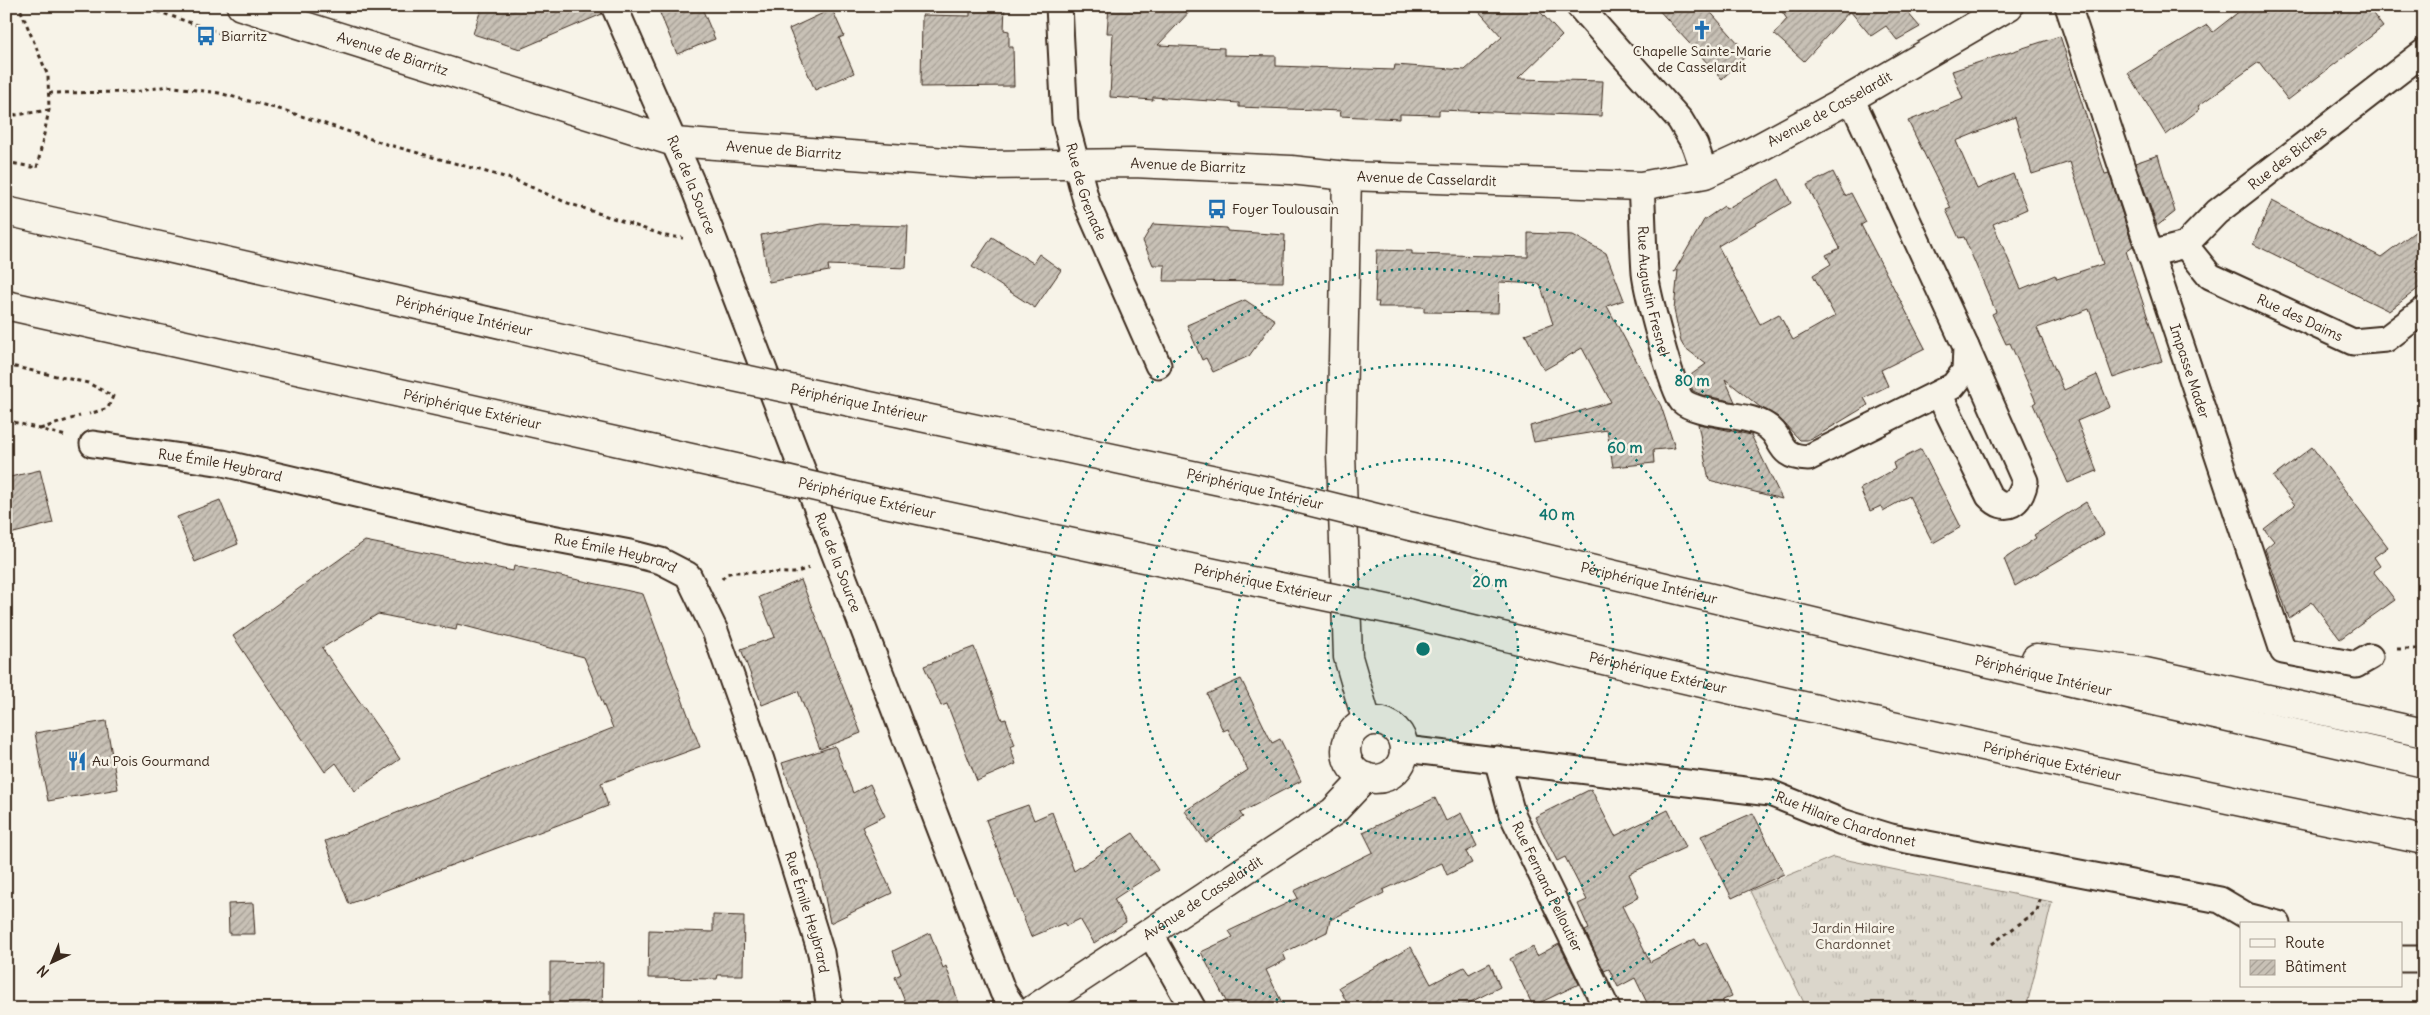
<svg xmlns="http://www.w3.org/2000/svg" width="2430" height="1015" viewBox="0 0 2430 1015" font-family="Delius,sans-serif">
<defs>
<pattern id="grass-tufts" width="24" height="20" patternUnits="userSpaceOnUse" patternTransform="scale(1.25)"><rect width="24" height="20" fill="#dbd6cb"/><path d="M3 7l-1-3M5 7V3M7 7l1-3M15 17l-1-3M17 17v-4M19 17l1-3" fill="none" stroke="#bdb8ae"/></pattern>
<pattern id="building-hatch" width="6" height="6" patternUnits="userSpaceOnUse" patternTransform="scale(1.25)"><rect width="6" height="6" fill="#c8c1b6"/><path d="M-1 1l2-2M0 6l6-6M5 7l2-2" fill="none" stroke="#a49d93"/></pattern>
</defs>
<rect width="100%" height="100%" fill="#f7f3e8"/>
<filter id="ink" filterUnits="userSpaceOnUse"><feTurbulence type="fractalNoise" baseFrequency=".02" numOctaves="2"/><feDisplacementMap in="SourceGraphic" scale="10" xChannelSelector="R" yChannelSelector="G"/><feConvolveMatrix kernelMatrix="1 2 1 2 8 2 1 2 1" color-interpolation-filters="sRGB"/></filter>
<g filter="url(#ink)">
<!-- grass -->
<path fill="url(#grass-tufts)" stroke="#8b8074" d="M1833,857l219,45 -26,107h-219l-57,-118z"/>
<!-- building -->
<g fill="url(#building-hatch)" stroke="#3b2a1e" fill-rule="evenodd">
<path d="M482,6h118l2,8 -82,35 -47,-15z"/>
<path d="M657,6h44l14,33 -38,15z"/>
<path d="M970,6h35l-1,24 5,1v16h4l1,39 -93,1 1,-72 48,1z"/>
<path d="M1109,6h86l-37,39 66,3v7l52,1v10l118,4 1,-5 70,5 37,-33 -28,-31h61l27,30 -44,43 85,2 -2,35 -162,-6v5l-39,-1v5l-60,-3 1,-5 -102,-4v-4l-86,-6v3l-43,-3 3,-64h-6z"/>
<path d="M1655,6h50l43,48 -26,25z"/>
<path d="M1778,6h139l-10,6 13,15 -23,13 -11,-14 -15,10 -21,-25 -46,50 -30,-27 13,-15z"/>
<path d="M2246,6h121l16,21 -95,73 -29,-38 -61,44 2,3 -34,26 -38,-62 79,-48 6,7z"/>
<path d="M832,9l12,27 -5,2 15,35 -39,17 -26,-61z"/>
<path d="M2060,36l45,138 4,-1 24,73 -7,5 36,110 -49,17 -24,-69 -52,19 27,62 33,-15 13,32 -33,14 20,50 -29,12 -35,-79 3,-2 -26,-59 -4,1 -14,-30 4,-2 -32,-75 -5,1 -13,-28 5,-2 -43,-87 55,-22 -11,-28zM2015,117l17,57 38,-12 33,102 -46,15 -2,-4 -34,14 -28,-65 34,-15 -14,-35 -36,15 -21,-48z"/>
<path d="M2158,155l17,57 -18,14 -22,-63z"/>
<path d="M1833,172l12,24 6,-3 15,29 -5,3 64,123 -44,22 7,16 -24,12 4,7 -53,32 -8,3h-7l-22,-23 -18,-10 -35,-28 10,23 -33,-7 -9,-4 -5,-14 18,-13 -22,-17 -3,-5 -7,-32 4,-40 -4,2 30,-52 20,-14 2,3 53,-30 12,24 -73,43 42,78 19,-10 14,26 42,-24 -22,-41 18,-11 -5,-9 14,-7 -33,-63z"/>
<path d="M2272,201l109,56 43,-32v59l-35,27 -136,-67z"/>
<path d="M822,224l86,2 -2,42 -78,-3 1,6 -60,11 -8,-47z"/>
<path d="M1153,224l74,4v3l58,4 -2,47 -119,-1 1,-16h-12l-10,-24z"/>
<path d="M1528,233l45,2 33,18 18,47 -17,6 54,100 14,42 -22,2 1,13 -41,4 -6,-37 -73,12 -4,-16 81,-24 -29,-54 -38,22 -19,-36 28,-10 -13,-40 -41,-2 -1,31 -74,-1v-5h-46l1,-5h-4l2,-52 35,1v3l116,3z"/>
<path d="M992,237l41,26 6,-9 22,16 -26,38 -63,-41z"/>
<path d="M1245,300l30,20 -26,36 -36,16 -7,-14 -4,2 -15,-35z"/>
<path d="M1698,424l53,11 31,64 -73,-19z"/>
<path d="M2312,447l76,100 -14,10 6,9 -7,5 22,29 -55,39 -28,-37 -23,16 -24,-69 9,-8 -10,-12 31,-24 -22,-28z"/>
<path d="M1921,449l40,78 -28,16 -24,-47 -26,15 -2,-5 -11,5 -10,-22 35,-20 -2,-6z"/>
<path d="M40,470l13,53 -47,12v-57z"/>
<path d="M220,500l18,44 -43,18 -18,-45z"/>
<path d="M2086,502l18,32 -89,52 -11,-27 32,-21 -2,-3z"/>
<path d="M365,541l148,30 1,-5 129,28 57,153 -99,36 7,23 -259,98 -24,-63 288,-113 -29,-71 -127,-33 -1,6 -78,-16 -56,34 78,111 -45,32 -19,-28 -11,9 -92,-136z"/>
<path d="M801,580l60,153 -41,16 -22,-58 -36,14 -21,-56 34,-12 -16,-40z"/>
<path d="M974,647l28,73 4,-1 9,26 -5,2 6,17 -39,17 -30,-77 -6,2 -17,-40z"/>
<path d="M1241,679l31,64 8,-4 21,42 -61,32 3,4 -37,25 -21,-31 63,-41 -20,-41 -5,2 -16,-37z"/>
<path d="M106,721l12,68 -70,12 -13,-68z"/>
<path d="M835,746l18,47 17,-9 15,32 -23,11 30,66 -62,30 -11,-56 -37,-104z"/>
<path d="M1591,789l24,47 53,-26 18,37 -57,27 10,23 -17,9 28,56 45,-23 4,7 7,-4 26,54 -10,4 4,9h-76l-15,-31 -17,9 -9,-18 -5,2 -19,-40 4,-2 -11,-25 9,-4 -22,-43 -8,4 -22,-44z"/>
<path d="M1435,798l11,23 15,-8 16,33 -11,6 6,11 -25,12 -5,-12 -59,27 1,3 -54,27 -3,12 -44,21 3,7 -20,10 19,39h-55l-29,-57 32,-15 -4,-6 69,-33 -4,-7 79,-39 -10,-20z"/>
<path d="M1028,805l6,15 18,-8 22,59 59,-38 25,37 -44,29 12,23 -32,21 -14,-24 -14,7 -2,-3 -33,14 -45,-117z"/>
<path d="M1753,813l31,61 -52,24 -31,-62z"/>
<path d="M253,903l2,31h-26l-1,-30z"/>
<path d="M713,915l31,1 -1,59h-25l-1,4 -69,-1 1,-48 64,2z"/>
<path d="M930,933l13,35 3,-2 15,43h-53l-13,-32 6,-3 -8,-23z"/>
<path d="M1559,944l20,40 -46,22 -23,-47 23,-12 4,9z"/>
<path d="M1411,947l20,37 33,-17 5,7 21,-11 10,24 -43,22h-107l-11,-22z"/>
<path d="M550,962l53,1 -1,46h-52z"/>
</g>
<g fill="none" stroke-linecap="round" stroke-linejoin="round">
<defs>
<g id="street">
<path id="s1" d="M614,6l80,182 309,804 11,17"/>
<path id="s2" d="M1059,6l6,115 22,83 71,161"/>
<path d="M1579,6l101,114 15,25 10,29"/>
<path id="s3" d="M2068,6l215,645 73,14 14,-8"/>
<path id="s4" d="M1641,186c2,29 2,58 4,87 2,19 27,117 37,128 15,14 60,12 81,23 23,12 11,33 45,34l145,-72 12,-15 1,-24 -115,-249"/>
<path id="s5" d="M2185,245l25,31 143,66 33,-3 38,-29"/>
<path id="s6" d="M2150,254l35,-9 32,-33 207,-160"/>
<path d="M1939,394l50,102c17,19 32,7 36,-15l-59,-134"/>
<path id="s7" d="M93,444l130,19 287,67 120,23 31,8 27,14 27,56 46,129 60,193 9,56"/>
<path id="s8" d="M1405,749l365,44 72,29 49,15 329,63 27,16 31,8"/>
<path id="s9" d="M1497,759l15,55 95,195"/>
<path d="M1150,933l43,76"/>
<path d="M2401,959h23"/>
</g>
<g id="secondary">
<path id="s10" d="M241,6l433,136 313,23 146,-2 158,7 56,6 294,10 64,-12 35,-16 111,-60 158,-92"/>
<path d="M1347,176l-6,278 7,203 19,65"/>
<circle cx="1375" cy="750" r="29"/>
<path id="s11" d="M1034,1009l299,-197 33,-35"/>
</g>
<g id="highway">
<path id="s12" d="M6,211l696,159"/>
<path id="s13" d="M6,305l734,164"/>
<path d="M832,398l444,95"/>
<path d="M871,500l409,87"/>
<path id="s14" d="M1401,524l475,113 548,126"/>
<path id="s15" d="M1407,613c337,82 676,157 1017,227"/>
<path d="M2036,658l109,14 279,61"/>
</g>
</defs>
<!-- street casing -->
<use href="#street" stroke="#3b2a1e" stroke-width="29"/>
<!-- secondary casing -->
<use href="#secondary" stroke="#3b2a1e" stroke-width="31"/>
<!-- highway casing -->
<use href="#highway" stroke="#3b2a1e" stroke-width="31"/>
<!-- path -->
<g stroke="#3b2a1e" stroke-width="3" stroke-dasharray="4 4" stroke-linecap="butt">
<path d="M142,6l84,29"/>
<path d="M49,93l86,-1 32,-6 52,7 67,18 100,33 129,36 50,22 101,34 17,2"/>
<path d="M6,112l10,3 33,-5"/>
<path d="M6,162l31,6 12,-58 -1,-34 -29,-70"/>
<path d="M6,365l82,18 25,13 -5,12 -19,6"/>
<path d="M6,420l60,16"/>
<path d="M40,429l40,-13"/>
<path d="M722,579l4,-5 8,-2 60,1 15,-5"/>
<path d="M2397,649h27"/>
<path d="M1992,944l45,-33 4,-15"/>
</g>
<!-- street -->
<use href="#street" stroke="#f7f3e8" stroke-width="25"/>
<!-- secondary -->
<use href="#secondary" stroke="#f7f3e8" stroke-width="28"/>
<!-- highway -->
<use href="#highway" stroke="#f7f3e8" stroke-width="28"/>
<defs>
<g id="highway-bridge">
<path d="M702,370l130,28"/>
<path d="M740,469l131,31"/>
<path d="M1276,493l125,31"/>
<path d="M1280,587l127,26"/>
</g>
</defs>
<!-- highway-bridge casing -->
<use href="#highway-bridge" stroke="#3b2a1e" stroke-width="31" stroke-linecap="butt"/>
<!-- highway-bridge -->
<use href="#highway-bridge" stroke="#f7f3e8" stroke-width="28"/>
</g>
</g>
<!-- distance rings -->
<circle cx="1423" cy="649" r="95" fill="#0f766e" fill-opacity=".12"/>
<g fill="none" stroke="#0f766e" stroke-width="2.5" stroke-dasharray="2.5 5">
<circle cx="1423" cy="649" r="95"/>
<circle cx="1423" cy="649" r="190"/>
<circle cx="1423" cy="649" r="285"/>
<path d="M1299 1008A380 380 0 1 1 1547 1008"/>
</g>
<!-- icons -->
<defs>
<symbol id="church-bare" viewBox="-9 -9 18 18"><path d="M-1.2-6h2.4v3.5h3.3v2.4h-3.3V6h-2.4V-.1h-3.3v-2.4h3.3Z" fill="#1f6fb2" stroke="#f7f3e8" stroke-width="2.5" paint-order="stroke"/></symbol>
<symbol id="bus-bare" viewBox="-9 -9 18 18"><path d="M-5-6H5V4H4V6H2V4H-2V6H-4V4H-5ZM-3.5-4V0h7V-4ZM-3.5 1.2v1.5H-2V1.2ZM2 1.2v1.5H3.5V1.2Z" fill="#1f6fb2" stroke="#f7f3e8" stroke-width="2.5" paint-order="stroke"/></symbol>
<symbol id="restaurant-bare" viewBox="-9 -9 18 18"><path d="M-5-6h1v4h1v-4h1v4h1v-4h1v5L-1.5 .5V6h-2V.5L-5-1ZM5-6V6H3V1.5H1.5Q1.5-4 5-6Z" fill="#1f6fb2" stroke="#f7f3e8" stroke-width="2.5" paint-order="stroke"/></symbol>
</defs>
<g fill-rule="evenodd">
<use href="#church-bare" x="1688" y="16" width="28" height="28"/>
<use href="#bus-bare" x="192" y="22" width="28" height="28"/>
<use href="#bus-bare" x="1203" y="195" width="28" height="28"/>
<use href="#restaurant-bare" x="63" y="747" width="28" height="28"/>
</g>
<g text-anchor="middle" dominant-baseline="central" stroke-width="5" stroke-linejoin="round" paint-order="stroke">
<!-- poi labels -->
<g font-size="14" fill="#3b2a1e" stroke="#f7f3e8" text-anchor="start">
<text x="221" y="36">Biarritz</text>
<text x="1702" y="51" text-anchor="middle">Chapelle Sainte-Marie<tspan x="1702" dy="16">de Casselardit</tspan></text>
<text x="1232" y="209">Foyer Toulousain</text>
<text x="92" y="761">Au Pois Gourmand</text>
</g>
<!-- street labels -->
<g font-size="14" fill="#3b2a1e" stroke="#f7f3e8">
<text stroke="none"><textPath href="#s10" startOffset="159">Avenue de Biarritz</textPath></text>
<text stroke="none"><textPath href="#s10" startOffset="1628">Avenue de Casselardit</textPath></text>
<text stroke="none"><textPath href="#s10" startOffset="564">Avenue de Biarritz</textPath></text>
<text stroke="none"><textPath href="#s6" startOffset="171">Rue des Biches</textPath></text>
<text stroke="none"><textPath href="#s10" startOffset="969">Avenue de Biarritz</textPath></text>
<text stroke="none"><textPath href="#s10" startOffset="1208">Avenue de Casselardit</textPath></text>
<text stroke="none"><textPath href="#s1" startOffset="195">Rue de la Source</textPath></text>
<text stroke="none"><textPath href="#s2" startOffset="189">Rue de Grenade</textPath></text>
<text stroke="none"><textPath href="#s4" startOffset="106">Rue Augustin Fresnel</textPath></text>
<text stroke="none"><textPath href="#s12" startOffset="470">Périphérique Intérieur</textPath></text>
<text stroke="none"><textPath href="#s5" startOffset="139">Rue des Daims</textPath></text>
<text stroke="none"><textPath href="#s3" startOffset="385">Impasse Mader</textPath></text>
<text transform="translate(859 403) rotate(12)">Périphérique Intérieur</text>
<text stroke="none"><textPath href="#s13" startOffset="478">Périphérique Extérieur</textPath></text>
<text stroke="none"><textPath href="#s7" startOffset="129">Rue Émile Heybrard</textPath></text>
<text transform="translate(1255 489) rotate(13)">Périphérique Intérieur</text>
<text transform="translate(867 498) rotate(13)">Périphérique Extérieur</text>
<text stroke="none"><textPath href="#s7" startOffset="534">Rue Émile Heybrard</textPath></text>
<text stroke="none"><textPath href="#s1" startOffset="600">Rue de la Source</textPath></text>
<text transform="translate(1263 583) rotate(12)">Périphérique Extérieur</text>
<text stroke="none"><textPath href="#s14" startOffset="255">Périphérique Intérieur</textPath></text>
<text stroke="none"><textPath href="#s15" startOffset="258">Périphérique Extérieur</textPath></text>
<text stroke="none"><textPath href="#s14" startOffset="660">Périphérique Intérieur</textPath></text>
<text stroke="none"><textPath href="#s15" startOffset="662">Périphérique Extérieur</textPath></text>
<text stroke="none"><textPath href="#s8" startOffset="448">Rue Hilaire Chardonnet</textPath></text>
<text stroke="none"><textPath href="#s9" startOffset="138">Rue Fernand Pelloutier</textPath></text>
<text stroke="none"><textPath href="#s11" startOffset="202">Avenue de Casselardit</textPath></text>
<text stroke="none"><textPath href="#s7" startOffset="969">Rue Émile Heybrard</textPath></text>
</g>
<!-- park labels -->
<g font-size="14" fill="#5b4c41" stroke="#f7f3e8">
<text x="1853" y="928">Jardin Hilaire<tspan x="1853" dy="16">Chardonnet</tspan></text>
</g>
</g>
<circle cx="1423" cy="649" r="8" fill="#0f766e" stroke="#f7f3e8" stroke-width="2.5"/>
<g font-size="15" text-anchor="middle" font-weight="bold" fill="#0f766e" stroke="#f7f3e8" stroke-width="5" stroke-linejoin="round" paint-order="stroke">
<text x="1692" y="386">80 m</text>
<text x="1625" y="453">60 m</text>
<text x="1557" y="520">40 m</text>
<text x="1490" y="587">20 m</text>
</g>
<!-- margin -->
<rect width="2430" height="1015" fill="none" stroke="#f7f3e8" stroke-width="25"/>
<rect x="12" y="12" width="2405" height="990" fill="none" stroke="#3b2a1e" stroke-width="2" filter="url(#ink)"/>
<!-- legend -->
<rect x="2240" y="922" width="162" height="65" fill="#f7f3e8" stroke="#aca397"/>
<rect x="2250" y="939" width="25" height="8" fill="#f7f3e8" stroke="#aca397"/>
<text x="2285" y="948" font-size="15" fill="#3b2a1e">Route</text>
<rect x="2250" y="960" width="25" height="15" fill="url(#building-hatch)" stroke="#aca397"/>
<text x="2285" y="972" font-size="15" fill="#3b2a1e">Bâtiment</text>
<!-- north arrow -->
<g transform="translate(52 962) rotate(224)" stroke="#f7f3e8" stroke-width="4" paint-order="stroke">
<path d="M0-4L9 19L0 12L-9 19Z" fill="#3b2a1e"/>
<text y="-8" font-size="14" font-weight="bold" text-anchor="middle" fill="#3b2a1e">N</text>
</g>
</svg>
